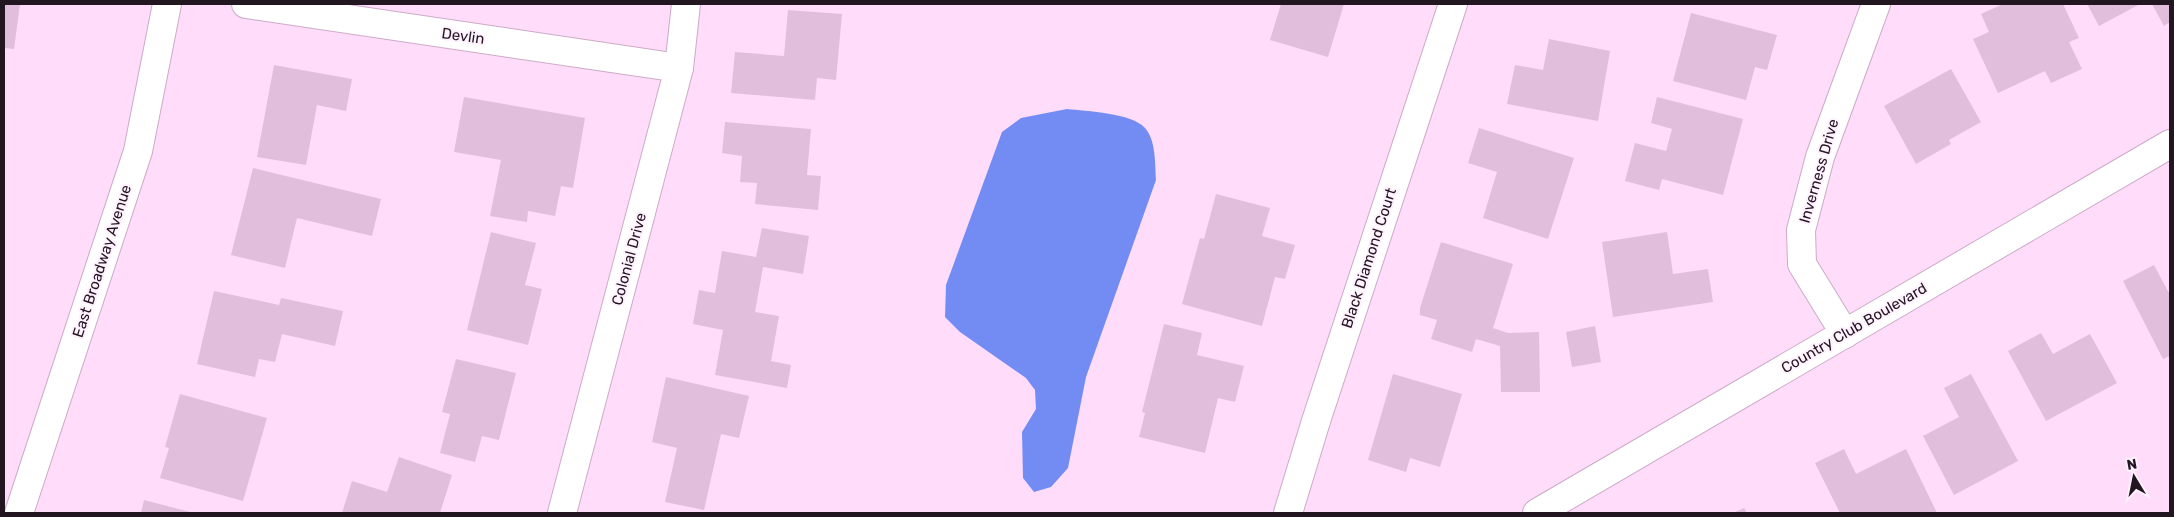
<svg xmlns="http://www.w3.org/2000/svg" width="2174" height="517" viewBox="0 0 2174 517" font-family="Rubik,sans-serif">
<rect width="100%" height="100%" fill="#ffdcfa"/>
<!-- water -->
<path fill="#728cf4" d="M1067,109c19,2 65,4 78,19 11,12 10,36 11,52l-70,197 -18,91 -17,19 -17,5 -11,-14 -1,-46 14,-23 -1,-19 -9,-12 -66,-46 -15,-15 1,-32 56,-153 19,-14z"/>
<!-- building -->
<g fill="#e1bfdc">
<path d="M4,4h16l-6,45 -10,-1z"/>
<path d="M1281,4h63l-16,53 -58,-17z"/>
<path d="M2003,4h60l16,34 -10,4 13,27 -31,14 -6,-12 -47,22 -25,-54 16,-7 -8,-18z"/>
<path d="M2087,4h53l-41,22z"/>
<path d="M2152,4h18v18l-6,4z"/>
<path d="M788,10l54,4 -6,66 -19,-2 -2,22 -84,-7 4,-41 49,4z"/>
<path d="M1691,13l86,22 -10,35 -12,-3 -9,33 -73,-19z"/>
<path d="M1549,39l61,12 -12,70 -91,-17 8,-39 28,5z"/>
<path d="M274,65l78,14 -6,32 -29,-6 -11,60 -49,-8z"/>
<path d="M1951,69l30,53 -32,18 2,4 -35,20 -32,-58z"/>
<path d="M464,97l121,21 -12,70 -12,-2 -6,30 -27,-5 -1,11 -37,-6 11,-56 -47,-8z"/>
<path d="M1657,97l86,22 -20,76 -61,-16 -3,11 -34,-9 10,-38 31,8 6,-22 -21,-6z"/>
<path d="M725,122l86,7 -4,46 14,1 -3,34 -63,-6 2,-21 -17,-1 2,-26 -20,-3z"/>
<path d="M1479,128l95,30 -26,81 -65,-21 14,-46 -29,-9z"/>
<path d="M253,168l128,31 -9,37 -75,-18 -12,50 -54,-13z"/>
<path d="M1216,194l54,14 -8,28 33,9 -10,34 -10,-2 -13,49 -80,-22 18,-66 4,1z"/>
<path d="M762,228l47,8 -6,38 -40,-7 -8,45 24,4 -8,45 20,4 -4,23 -72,-13 8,-45 -30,-6 6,-34 16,3 7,-42 34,6z"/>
<path d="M491,232l45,11 -11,42 17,4 -14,56 -61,-15z"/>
<path d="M1667,232l6,42 35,-5 5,33 -100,15 -11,-75z"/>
<path d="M1441,242l72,22 -20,64 15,5 31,-1 1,60h-39l-1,-46 -24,-7 -4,13 -41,-13 6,-19 -17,-5v-7z"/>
<path d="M2154,265l16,30v61l-7,3 -40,-78z"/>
<path d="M214,291l65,14 2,-7 62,13 -8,35 -53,-12 -7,28 -16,-3 -4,18 -58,-13z"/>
<path d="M1164,324l38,9 -5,22 47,11 -9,36 -17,-4 -13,55 -66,-16 6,-24 -3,-1z"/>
<path d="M1595,326l6,36 -29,5 -6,-35z"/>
<path d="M2041,333l12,21 37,-20 27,49 -71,38 -38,-70z"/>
<path d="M456,359l60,14 -17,67 -17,-4 -7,26 -35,-9 10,-39 -8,-2z"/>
<path d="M1393,374l69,20 -22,73 -30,-9 -4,14 -38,-12z"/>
<path d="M1971,374l47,87 -64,34 -31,-59 36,-19 -15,-29z"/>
<path d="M666,377l83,19 -10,42 -18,-4 -17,76 -39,-8 12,-54 -25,-6z"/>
<path d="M180,394l87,24 -24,83 -83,-23 9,-30 -4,-1z"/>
<path d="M1844,449l12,25 50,-25 31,64h-97l-25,-50z"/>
<path d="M399,457l53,18 -12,38h-98l10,-32 35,11z"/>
<path d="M144,500l50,13h-53z"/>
<path d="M1744,508l3,5h-14z"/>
</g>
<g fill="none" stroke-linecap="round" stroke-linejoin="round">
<defs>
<g id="street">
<path d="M246,4l433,64"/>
<path d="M1845,334l-43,-70 -1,-34 19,-73 56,-153"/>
<path d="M562,513l117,-445 7,-64"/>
<path d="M1288,513l28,-92 137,-417"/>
<path d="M1537,513l633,-369"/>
</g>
<path id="secondary" d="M19,513l119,-362 29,-147"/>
</defs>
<!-- street casing -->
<use href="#street" stroke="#ccabc7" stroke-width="30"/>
<!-- secondary casing -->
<use href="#secondary" stroke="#ccabc7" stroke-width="30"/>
<!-- street -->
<use href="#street" stroke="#fff" stroke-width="28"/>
<!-- secondary -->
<use href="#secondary" stroke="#fff" stroke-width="28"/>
</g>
<g text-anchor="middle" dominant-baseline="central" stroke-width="4" stroke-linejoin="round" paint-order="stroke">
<!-- street labels -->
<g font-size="15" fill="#221621" stroke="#fff1fd">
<text transform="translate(463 36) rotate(8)">Devlin</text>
<text transform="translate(1819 171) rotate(-74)">Inverness Drive</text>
<text transform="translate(1369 258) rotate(-72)">Black Diamond Court</text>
<text transform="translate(629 259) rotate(-75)">Colonial Drive</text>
<text transform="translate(102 261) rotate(-72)">East Broadway Avenue</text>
<text transform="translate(1854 328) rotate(-30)">Country Club Boulevard</text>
</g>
</g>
<!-- border -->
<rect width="2174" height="517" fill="none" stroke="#221621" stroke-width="10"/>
<!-- north arrow -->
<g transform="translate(2134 477) rotate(350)" stroke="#fff1fd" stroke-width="4" paint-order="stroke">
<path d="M0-4L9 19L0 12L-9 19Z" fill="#221621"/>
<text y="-8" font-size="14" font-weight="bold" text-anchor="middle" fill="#221621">N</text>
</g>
</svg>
